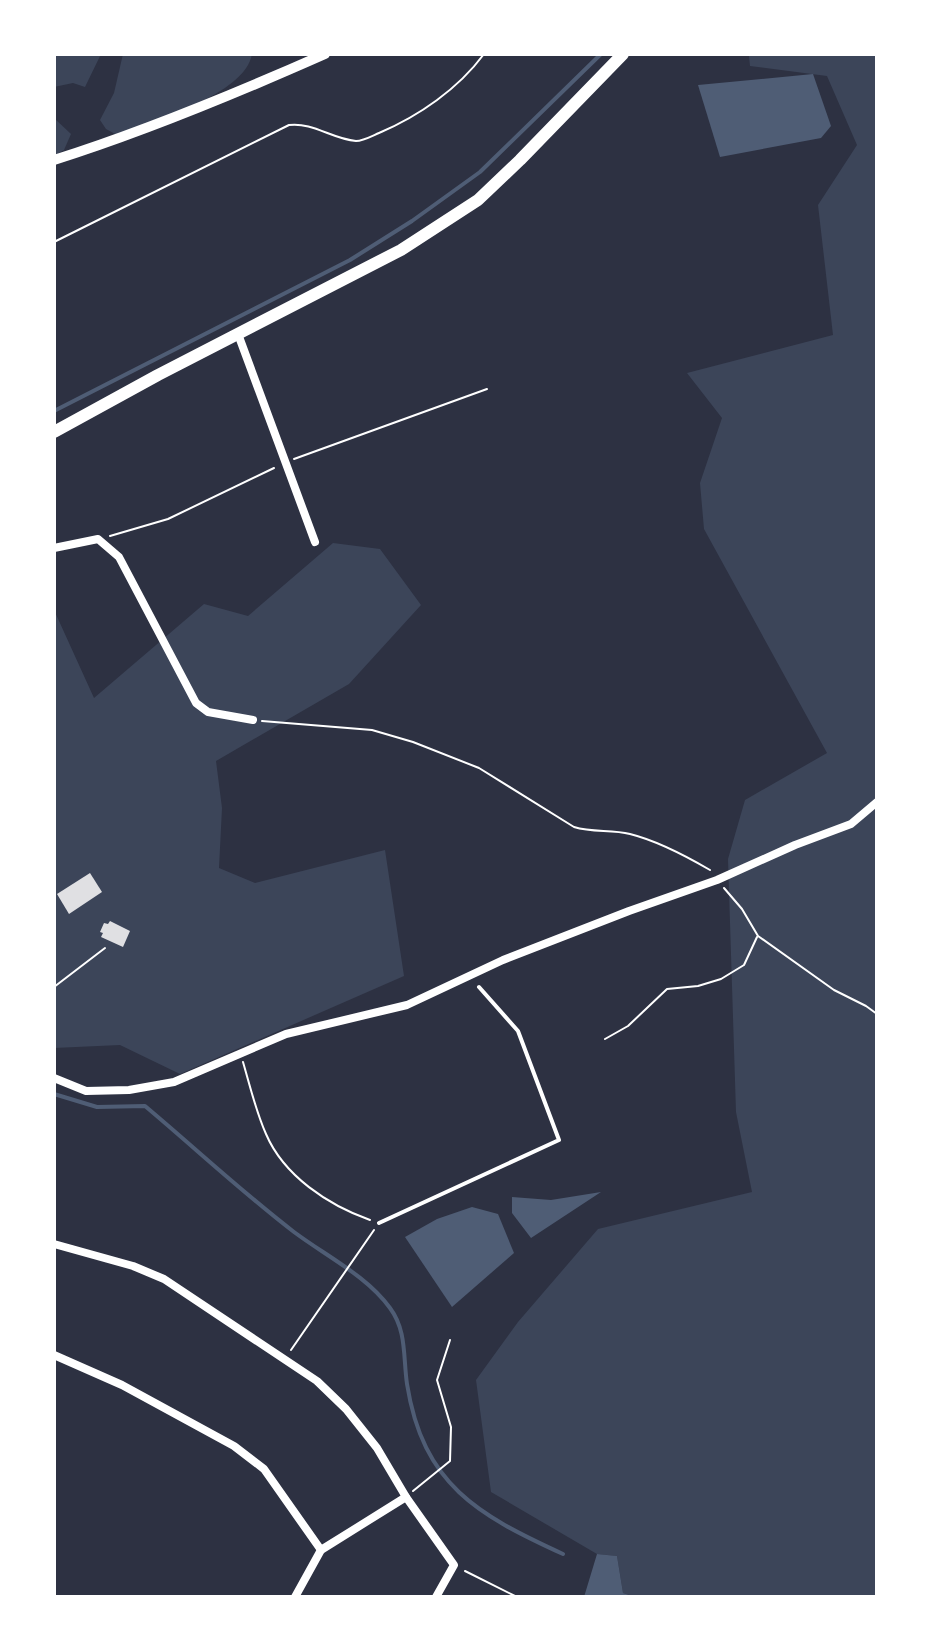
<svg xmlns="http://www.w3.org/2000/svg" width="931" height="1651" viewBox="0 0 931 1651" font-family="Helvetica,sans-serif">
<rect width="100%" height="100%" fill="#2d3142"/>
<!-- green -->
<g fill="#3c4559">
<path d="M54,54h47l-16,33 -12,-4 -19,4z"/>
<path d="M123,54h129c-7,41 -100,67 -135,81l-11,-6 -6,-9 14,-27z"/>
<path d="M758,54h119v1543h-242l-12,-4 -6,-37 -20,-2 -106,-62 -15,-112 42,-58 80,-93 154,-37 -16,-80 -8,-253 17,-59 82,-47 -123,-224 -4,-46 22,-65 -35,-45 146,-38 -15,-130 39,-60 -30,-69 -77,-10 -1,-10z"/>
<path d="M54,118l17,16 -7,16 -10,6z"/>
<path d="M333,543l47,6 41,56 -72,79 -133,77 6,47 -3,60 36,15 130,-33 19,126 -224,98 -60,-29 -66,3v-438l40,88 110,-94 44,12z"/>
</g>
<!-- water -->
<g fill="#4f5d75">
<path d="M813,74l18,52 -10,12 -101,19 -22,-72z"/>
<path d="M601,1192l-70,46 -19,-25v-16l39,3z"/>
<path d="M472,1207l26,7 16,39 -62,54 -47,-70 32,-18z"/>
<path d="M597,1554l20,2 6,37 12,4h-51z"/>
</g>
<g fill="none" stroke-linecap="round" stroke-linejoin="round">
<!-- stream -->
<g stroke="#4f5d75" stroke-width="4">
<path d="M54,411l296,-151 62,-39 68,-49 121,-118"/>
<path d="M54,1094l43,13 48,-1c50,42 98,87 149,126 32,24 73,44 96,76 17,23 13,49 17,76 16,101 71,131 156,170"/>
</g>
</g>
<!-- building -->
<g fill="#e0e0e3">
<path d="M90,873l12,19 -33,22 -12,-20z"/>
<path d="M110,921l20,10 -7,16 -22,-10 2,-4 -3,-1 4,-9 4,1z"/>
</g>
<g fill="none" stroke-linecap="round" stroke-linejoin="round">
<!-- path -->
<g stroke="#fff" stroke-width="2">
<path d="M54,242l235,-117c24,-3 43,14 67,16 7,0 16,-5 23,-8 40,-17 79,-44 105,-79"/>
<path d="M294,459l193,-70"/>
<path d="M110,536l58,-17 106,-51"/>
<path d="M262,721l110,9 41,12 66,26 95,59c19,6 37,2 56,7 28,7 56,22 80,36"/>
<path d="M724,888l18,21 16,27 76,54 32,16 11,8"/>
<path d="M54,987l51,-39"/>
<path d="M605,1039l23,-13 39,-37 31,-3 23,-7 23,-14 13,-28"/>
<path d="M243,1062c7,24 13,50 23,72 18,42 62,71 104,86"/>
<path d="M291,1350l83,-120"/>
<path d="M413,1491l37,-30 1,-34 -14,-47 13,-40"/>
<path d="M465,1571l52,26"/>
</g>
<!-- service -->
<path stroke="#fff" stroke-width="4" d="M379,1223l180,-83 -41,-109 -39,-44"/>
<!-- minor -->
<g stroke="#fff" stroke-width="8">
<path d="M238,334l77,208"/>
<path d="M54,548l44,-9 21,18 77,146 12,9 45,8"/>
<path d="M54,1078l32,13 43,-1 45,-8 112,-48 121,-29 96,-45 126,-49 88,-31 78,-35 56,-21 26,-22"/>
<path d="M54,1244l79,22 31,13 153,102 29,28 31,39 29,49 48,68 -18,32"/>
<path d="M54,1355l68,30 112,61 30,23 57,81"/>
<path d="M295,1597l26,-47 85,-53"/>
</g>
<!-- tertiary -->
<path stroke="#fff" stroke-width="10" d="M54,160c92,-29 183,-67 271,-106"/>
<!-- primary -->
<path stroke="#fff" stroke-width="12" d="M54,432l104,-57 243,-125 77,-50 42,-40 103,-106"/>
</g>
<!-- border -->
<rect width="931" height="1651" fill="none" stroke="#ffffff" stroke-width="112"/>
</svg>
